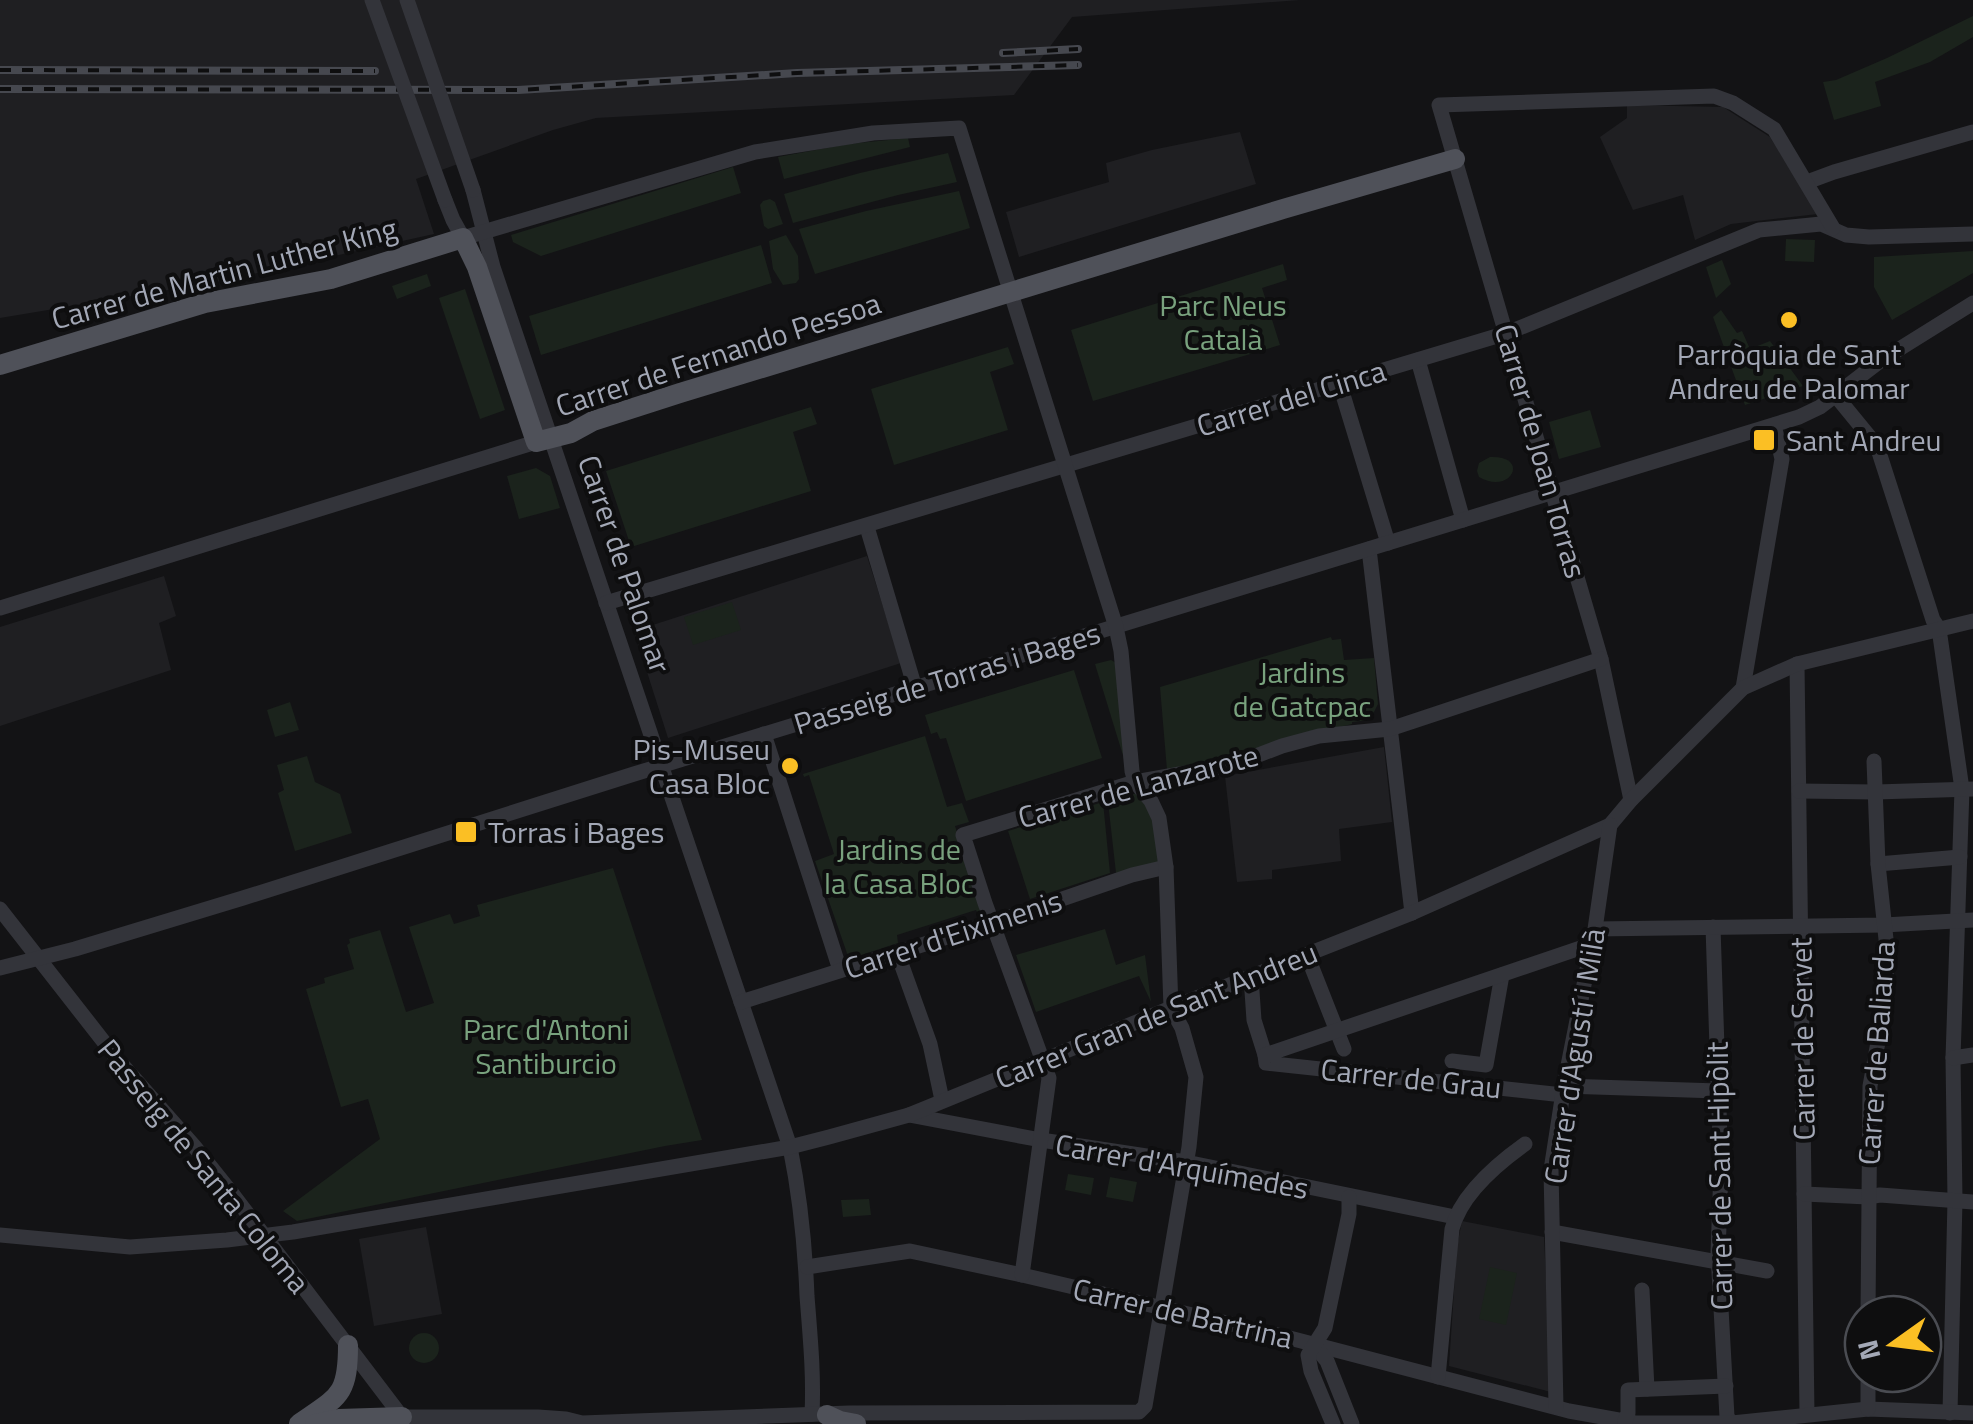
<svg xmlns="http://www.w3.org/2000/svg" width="1973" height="1424" viewBox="0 0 1973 1424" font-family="'Titillium Web',sans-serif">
<rect width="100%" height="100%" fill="#131315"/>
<!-- built -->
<g fill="#1f1f22">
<path d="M0,0h1300l-228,17 -58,78 -418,23 -43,12 -137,49 18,55 -218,48 -216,36z"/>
<path d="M1627,105l96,2 47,30 48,77 -87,10 -36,16 -12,-45 -50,15 -33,-73 27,-19z"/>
<path d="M1240,132l16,52 -237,73 -13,-45 103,-30 -3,-19 46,-13z"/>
<path d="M867,556l34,107 -233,75 -34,-107z"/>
<path d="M164,576l12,40 -17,7 12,47 -171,56v-99z"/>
<path d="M1384,747l8,75 -53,7 2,32 -69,9v9l-35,3 -12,-106z"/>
<path d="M1462,1221l82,16 7,155 -102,-26 8,-120z"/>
<path d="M426,1227l16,87 -68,12 -15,-87z"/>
</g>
<!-- green -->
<g fill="#1b231c">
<path d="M1973,16v21l-43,25 -55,20 6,24 -47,14 -11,-38 13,-2 51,-22z"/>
<path d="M908,138l2,9 -126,32 -6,-22 70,-13z"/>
<path d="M948,153l9,29 -59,13 -105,28 -9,-29 76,-21z"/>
<path d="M733,167l8,26 -200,63 -28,-14 -2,-7z"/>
<path d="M959,191l11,37 -155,46 -16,-45 67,-18z"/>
<path d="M770,199l5,3 8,22 -15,5 -4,-3 -4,-21 3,-4z"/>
<path d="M786,235l12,21 1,23 -3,4 -13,2 -10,-16 -4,-28z"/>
<path d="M1786,239l29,1 -1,22 -29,-1z"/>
<path d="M761,245l11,38 -231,72 -12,-39z"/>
<path d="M1973,251v22l-81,47 -18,-33v-30z"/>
<path d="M1722,260l9,24 -15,14 -10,-31z"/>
<path d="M1283,264l4,16 -25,8 18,57 -187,56 -22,-71z"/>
<path d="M427,274l4,12 -34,13 -5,-13z"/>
<path d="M465,289l40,121 -25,9 -41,-121z"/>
<path d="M1721,310l16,23 5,-2 8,18 20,-8 33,45 -58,19 -32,-88z"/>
<path d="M1008,347l6,17 -24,8 18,58 -114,35 -23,-76z"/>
<path d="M811,407l6,17 -24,8 18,59 -180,56 -25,-76z"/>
<path d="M1590,410l11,37 -42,12 -10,-37z"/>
<path d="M1490,457c41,-2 21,39 -11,20l-2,-6 2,-8z"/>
<path d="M536,468l14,8 10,32 -41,11 -12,-43z"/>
<path d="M732,602l9,28 -48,15 -9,-28z"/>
<path d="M1331,637l1,3 9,-1 3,21 30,-2 4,46 -8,16 -18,2v2l-57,14 -60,26 -68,6 -7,-83z"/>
<path d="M1111,660l5,3 9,99 -30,-98z"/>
<path d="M1074,670l28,88 -136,43 -20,-63 -6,1 -3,-7 -6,2 -6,-19z"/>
<path d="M290,702l9,28 -24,7 -8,-27z"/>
<path d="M925,736l22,71 15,-4 7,19 -14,4 29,89 -5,1 -3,-6 -79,25 1,8 -49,16 -34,-98 19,-7 -25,-79 -5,2 -1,-3z"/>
<path d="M307,756l8,26 25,12 12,39 -57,18 -17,-58 6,-3 -7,-25z"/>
<path d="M1140,792l12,20 8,50 -44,11 -8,-71z"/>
<path d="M1103,802l7,71 -80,26 -22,-68z"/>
<path d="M613,868l89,272 -37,6 -368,75 -14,-10 97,-72 -12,-40 -27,8 -35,-118 19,-6 -1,-5 30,-9 -7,-24 3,-2 -1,-4 31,-9 26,82 28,-9 -25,-76 41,-13 4,10 26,-8 -3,-11z"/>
<path d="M1105,929l11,36 29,-10 6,47 -12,-26 -103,36 -20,-57z"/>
<path d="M1068,1174l26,4 -3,17 -26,-5z"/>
<path d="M1110,1177l27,5 -4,20 -27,-5z"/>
<path d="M869,1199l2,16 -28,2 -2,-17z"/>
<path d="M1490,1267l27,6 -11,52 -27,-6z"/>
<circle cx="424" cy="1348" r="15"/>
</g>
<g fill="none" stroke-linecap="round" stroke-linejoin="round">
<!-- minor -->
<g stroke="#33343a" stroke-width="15">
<path d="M1807,182l27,-10 139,-40"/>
<path d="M473,190l20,77 297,880c10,49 15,98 17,149 3,39 7,78 5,118"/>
<path d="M1418,360l45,160"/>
<path d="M1340,385l48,158"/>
<path d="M1836,396l41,50 56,174 6,9 23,160 -9,269 2,142 -5,213"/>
<path d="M867,527l48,161"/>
<path d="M1369,549l43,364"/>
<path d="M606,603l901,-270 252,-103 62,-6 25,11 23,2 104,-3"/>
<path d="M0,608l536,-166"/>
<path d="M1797,664l10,750"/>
<path d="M1743,688l39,-229 -8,-34"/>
<path d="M764,734l76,236"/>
<path d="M1799,791l77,1 97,-3"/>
<path d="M1631,800l-30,-141 -162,-554 275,-9 19,7 41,26 59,99"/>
<path d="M1878,864l82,-7"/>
<path d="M0,909l118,151 76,86 40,50 171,225"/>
<path d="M1713,927l8,242 -3,85 9,163 5,6"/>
<path d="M1595,929l289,-4 89,-5"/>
<path d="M897,952l33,92 12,56"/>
<path d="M1307,955l37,94"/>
<path d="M0,968l75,-19 168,-51 391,-124 1165,-357 21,-10 60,-46 93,-58"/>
<path d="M1251,977l3,43 11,35"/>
<path d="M741,1002l263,-83 128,-44 34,-8"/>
<path d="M1953,1058l20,-3"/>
<path d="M1452,1061l34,4 16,-90"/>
<path d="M1564,1086l154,5"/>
<path d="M1563,1095l-297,-32 -1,-8 327,-111"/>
<path d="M909,1115l132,25 145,22 269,55"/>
<path d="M1804,1194l64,3 12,-2 93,7"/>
<path d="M1552,1232l215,39"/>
<path d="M0,1235l130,12 97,-7 66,-8 409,-70 88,-15 39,-10 80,-22 262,-107 241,-95 198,-88 21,-25 112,-112 54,-24 176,-43"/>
<path d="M807,1267l103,-16 112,24 260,61 287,75 66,12h97l136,-14 105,4"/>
<path d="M1022,1275l27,-197 -64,-175 -22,-68 172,-53 100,-18 47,-18 37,-10 71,-7 211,-70"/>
<path d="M1642,1290l5,99"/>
<path d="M1868,1314l2,-228 10,-55 8,-73 -10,-94 -4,-103"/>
<path d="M1314,1345l13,16 25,63"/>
<path d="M1438,1377l14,-148c9,-35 45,-65 73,-85"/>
<path d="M1556,1407l-5,-237 13,-84 31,-157 15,-104"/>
<path d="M1868,1409v-35"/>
<path d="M402,1417h136l28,2 16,4 267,-10 290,-1 6,-6 44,-259 7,-70 -14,-49 -11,-20 -5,-141 -7,-49 -8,-17 -16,-19 -3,-11 -11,-120 -5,-24 -157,-499 -86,5 -118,19 -292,86 -10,-18 -8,-20"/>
<path d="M1625,1421l3,-8v-23l98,-4"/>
<path d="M1333,1424l-22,-53 -3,-16 17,-27 24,-114v-17"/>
</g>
<!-- major -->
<g stroke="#4f5159" stroke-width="20">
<path d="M0,365l205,-62 126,-24 132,-41 14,29 59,175 35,-9 22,-12 87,-28 603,-184 172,-50"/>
<path d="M827,1415l13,6 16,3"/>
<path d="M299,1424c40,-28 49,-28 49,-79"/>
<path d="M315,1424l24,-5 63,-2"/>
</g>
<defs>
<g id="rail">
<path d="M1003,53l75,-4"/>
<path d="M0,70l375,1"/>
<path d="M0,89l518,1 279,-17 281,-8"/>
</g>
</defs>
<!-- rail casing -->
<use href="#rail" stroke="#46484f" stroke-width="8"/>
<!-- rail -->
<use href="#rail" stroke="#0e0e0f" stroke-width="4" stroke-dasharray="11" stroke-linecap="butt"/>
<!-- minor-bridge -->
<g stroke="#33343a" stroke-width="15">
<path d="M372,0l73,200"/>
<path d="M407,0l66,190"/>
</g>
</g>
<!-- markers -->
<g fill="#fbbf24" stroke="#0e0e0f" stroke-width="4">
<circle cx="1789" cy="320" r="10"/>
<rect x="1752" y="428" width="24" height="24" rx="5"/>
<circle cx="790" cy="766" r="10"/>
<rect x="454" y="820" width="24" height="24" rx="5"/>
</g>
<g text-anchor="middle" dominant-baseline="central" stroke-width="8" stroke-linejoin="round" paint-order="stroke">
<!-- street labels -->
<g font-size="30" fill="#a3a8b6" stroke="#0e0e0f">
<text transform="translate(224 273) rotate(-15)">Carrer de Martin Luther King</text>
<text transform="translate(718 354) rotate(-18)">Carrer de Fernando Pessoa</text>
<text transform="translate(1291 398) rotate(-17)">Carrer del Cinca</text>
<text transform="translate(1541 451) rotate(74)">Carrer de Joan Torras</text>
<text transform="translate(625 564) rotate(71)">Carrer de Palomar</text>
<text transform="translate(947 678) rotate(-17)">Passeig de Torras i Bages</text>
<text transform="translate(1138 786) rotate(-15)">Carrer de Lanzarote</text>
<text transform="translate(953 934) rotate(-18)">Carrer d'Eiximenis</text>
<text transform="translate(1156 1015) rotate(-22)">Carrer Gran de Sant Andreu</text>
<text transform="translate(1802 1039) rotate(-91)">Carrer de Servet</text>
<text transform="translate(1876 1053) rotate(-86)">Carrer de Baliarda</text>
<text transform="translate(1574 1056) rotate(-81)">Carrer d'Agustí i Milà</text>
<text transform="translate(1411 1078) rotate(6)">Carrer de Grau</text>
<text transform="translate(204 1166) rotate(51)">Passeig de Santa Coloma</text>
<text transform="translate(1182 1166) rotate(10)">Carrer d'Arquímedes</text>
<text transform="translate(1719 1176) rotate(-91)">Carrer de Sant Hipòlit</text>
<text transform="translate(1183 1313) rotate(13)">Carrer de Bartrina</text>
</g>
<!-- park labels -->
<g font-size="30" fill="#79a27e" stroke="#0e0e0f">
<text x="1223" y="305">Parc Neus<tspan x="1223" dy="34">Català</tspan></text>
<text x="1302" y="672">Jardins<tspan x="1302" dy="34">de Gatcpac</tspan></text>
<text x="899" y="849">Jardins de<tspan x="899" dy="34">la Casa Bloc</tspan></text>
<text x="546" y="1029">Parc d'Antoni<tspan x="546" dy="34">Santiburcio</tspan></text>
</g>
<!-- poi labels -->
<g font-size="30" fill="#a3a8b6" stroke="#0e0e0f" text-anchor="start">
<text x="1789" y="354" text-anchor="middle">Parròquia de Sant<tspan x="1789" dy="34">Andreu de Palomar</tspan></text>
<text x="1786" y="440">Sant Andreu</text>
<text x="770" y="749" text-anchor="end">Pis-Museu<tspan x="770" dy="34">Casa Bloc</tspan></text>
<text x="488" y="832">Torras i Bages</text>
</g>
</g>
<!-- north arrow -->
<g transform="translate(1893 1344) rotate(256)"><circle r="48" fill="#0e0e0f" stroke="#4a4c52" stroke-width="2.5"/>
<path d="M0-8L18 38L0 25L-18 38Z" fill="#fbbf24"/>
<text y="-15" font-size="28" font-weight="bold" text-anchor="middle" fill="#a3a8b6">N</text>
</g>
</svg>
